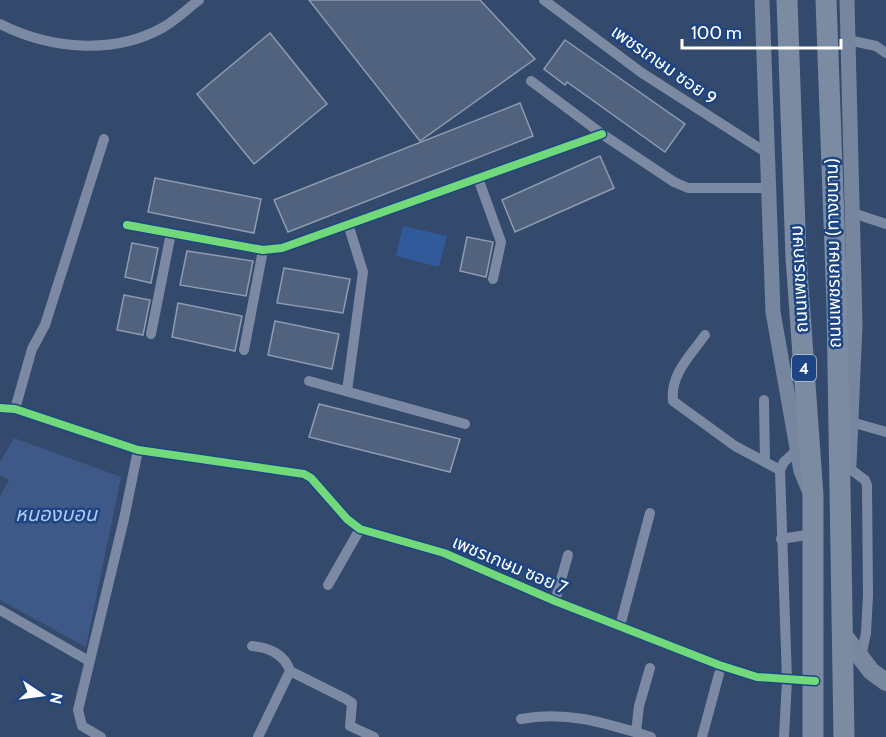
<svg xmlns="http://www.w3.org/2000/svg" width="886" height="737" viewBox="0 0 886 737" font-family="Cabin,'Noto Sans Thai',sans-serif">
<rect width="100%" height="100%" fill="#344a6c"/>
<!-- green -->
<path fill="#315a9a" d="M403,226l44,10 -8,31 -43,-11z"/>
<!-- water -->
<path fill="#3e5987" d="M14,438l107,39 -35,170 -86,-47v-104l9,-16 -9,-5v-13z"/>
<!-- building -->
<g fill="#50627d" stroke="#8e9bb0" stroke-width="1.5">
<path d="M309,0h171l55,59 -115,82z"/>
<path d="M270,33l57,71 -73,60 -57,-70z"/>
<path d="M565,40l120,84 -20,28 -98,-70 -2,3 -21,-16z"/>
<path d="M520,103l13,33 -245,96 -14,-32z"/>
<path d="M600,156l14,32 -99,44 -13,-32z"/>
<path d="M155,178l106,21 -7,34 -106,-21z"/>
<path d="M467,237l26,5 -7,35 -26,-6z"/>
<path d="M132,243l26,5 -7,35 -26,-6z"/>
<path d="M187,251l66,10 -7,35 -66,-11z"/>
<path d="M284,268l66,11 -7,34 -66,-10z"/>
<path d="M124,295l26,5 -7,35 -26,-5z"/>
<path d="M178,303l64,13 -7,35 -63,-14z"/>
<path d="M275,321l64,13 -7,35 -64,-14z"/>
<path d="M319,404l141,35 -10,33 -141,-35z"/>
</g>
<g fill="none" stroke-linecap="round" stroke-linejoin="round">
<!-- street -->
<g stroke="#7b8aa2" stroke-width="10">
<path d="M544,0l98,73 125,80"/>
<path d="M0,24c49,25 113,31 162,4 13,-7 25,-19 37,-28"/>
<path d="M848,40l28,6 10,7"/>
<path d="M531,81l71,53 72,48 14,6h80"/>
<path d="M478,178l23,64 -8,37"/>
<path d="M853,213l33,11"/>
<path d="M127,225l136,25 19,-2 320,-114"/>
<path d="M151,334l20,-101"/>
<path d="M705,335c-14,20 -35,39 -32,66l62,45 30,16"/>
<path d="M244,350l19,-100"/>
<path d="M309,381l156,43"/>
<path d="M347,391l16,-119 -15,-48"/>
<path d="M764,400l1,62 15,8 7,210 -3,57"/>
<path d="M0,408l15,1 123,41 166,24 7,4 36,41 13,10 84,24 111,48 164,64 38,12 58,4"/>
<path d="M15,409l17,-60 13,-24 59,-186"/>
<path d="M851,422l35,10"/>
<path d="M849,468l16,12 2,5 1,110 -2,38 -5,24"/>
<path d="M780,470l4,-8 13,-12"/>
<path d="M781,539l32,-5"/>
<path d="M328,585l32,-56"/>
<path d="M555,601l13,-46"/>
<path d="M0,610l89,51"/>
<path d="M620,626l30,-113"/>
<path d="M252,646c17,1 33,9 38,25l-32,66"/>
<path d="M290,671l56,28 6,4 -2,23 24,11"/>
<path d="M521,719c46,-9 87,5 130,18"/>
<path d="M636,732l3,-26 11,-38"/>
<path d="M101,737l-19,-11 -4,-16 46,-191 14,-69"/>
<path d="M702,737l17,-63"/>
</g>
<!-- secondary -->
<g stroke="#75869e" stroke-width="15">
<path d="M762,0l11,312 28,159 7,17"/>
<path d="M847,0l8,325 -6,140"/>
</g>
<!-- primary -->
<path stroke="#7a889f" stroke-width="18" d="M842,633l29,38 15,11"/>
<!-- highway -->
<g stroke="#7b8ba2" stroke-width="21">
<path d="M787,0l9,257 17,239v241"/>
<path d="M826,0l11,305 7,432"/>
</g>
<defs>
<g id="cycleway">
<path d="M127,225l136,25 19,-2 320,-114"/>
<path d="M0,408l15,1 123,41 166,24 7,4 36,41 13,10 84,24 111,48 164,64 38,12 58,4"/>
</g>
</defs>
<!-- cycleway casing -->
<use href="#cycleway" stroke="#1d4483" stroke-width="11"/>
<!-- cycleway -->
<use href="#cycleway" stroke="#71d979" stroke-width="8"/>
</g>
<g text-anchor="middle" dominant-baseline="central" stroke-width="5" stroke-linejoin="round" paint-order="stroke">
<!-- shield labels -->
<rect fill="#1d4483" stroke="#bbc7da" stroke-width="1.5" x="792" y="355" width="24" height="26" rx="4.5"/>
<g font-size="16" font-weight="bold" fill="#fff">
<text x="804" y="368">4</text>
</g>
<!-- street labels -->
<g font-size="18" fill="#fff" stroke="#1d4483">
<text transform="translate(664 65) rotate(35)">เพชรเกษม ซอย 9</text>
<text transform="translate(833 253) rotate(-91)">ถนนเพชรเกษม (ทางขนาน)</text>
<text transform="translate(799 279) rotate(-93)">ถนนเพชรเกษม</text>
<text transform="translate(510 565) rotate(23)">เพชรเกษม ซอย 7</text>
</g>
<!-- water labels -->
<g font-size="20" font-style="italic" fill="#afc9f1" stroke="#1d4483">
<text x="56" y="514">หนองบอน</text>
</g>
</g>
<!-- north arrow -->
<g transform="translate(42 695) rotate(103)" stroke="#1d4483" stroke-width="4.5" paint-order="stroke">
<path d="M0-4.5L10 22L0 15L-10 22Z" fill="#ffffff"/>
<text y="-9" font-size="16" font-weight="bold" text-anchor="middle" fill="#ffffff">N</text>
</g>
<!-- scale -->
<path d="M682 39v9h159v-9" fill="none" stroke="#ffffff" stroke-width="3"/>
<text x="691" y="39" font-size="18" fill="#ffffff" stroke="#1d4483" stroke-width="4.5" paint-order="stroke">100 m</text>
</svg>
